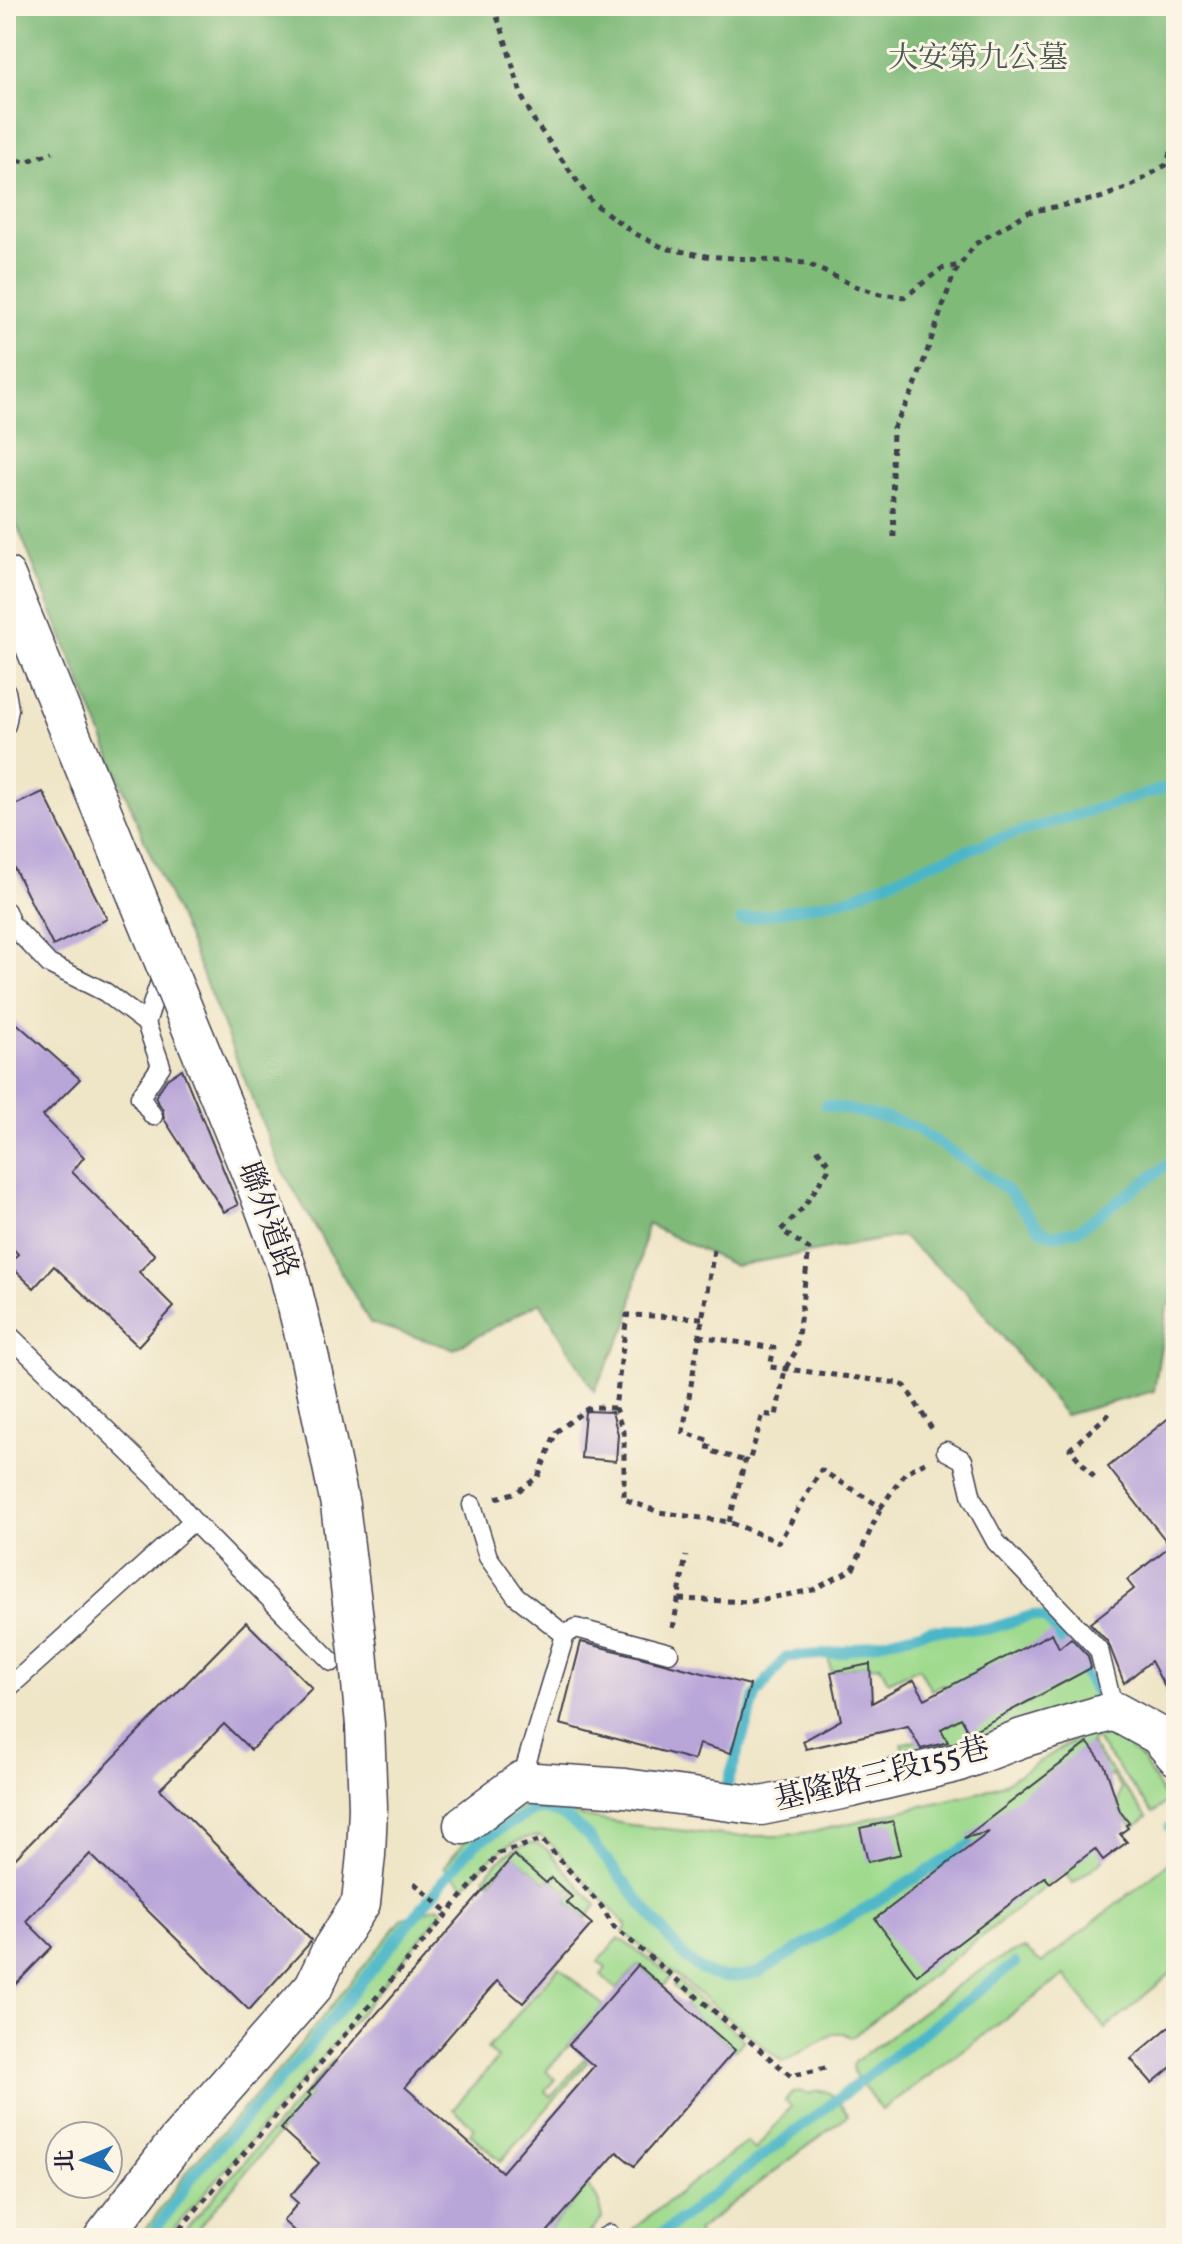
<svg xmlns="http://www.w3.org/2000/svg" width="1182" height="2244" viewBox="0 0 1182 2244" font-family="Vollkorn,'Noto Serif TC',serif">
<rect width="100%" height="100%" fill="#fcf5e5"/>
<filter id="ink" filterUnits="userSpaceOnUse"><feTurbulence type="fractalNoise" baseFrequency=".0125" numOctaves="2"/><feDisplacementMap in="SourceGraphic" scale="16" xChannelSelector="R" yChannelSelector="G"/><feConvolveMatrix kernelMatrix="1 2 1 2 8 2 1 2 1" color-interpolation-filters="sRGB"/></filter>
<filter id="wash" filterUnits="userSpaceOnUse"><feTurbulence type="fractalNoise" baseFrequency=".006" numOctaves="4" result="noise"/><feDisplacementMap in="SourceGraphic" scale="32" xChannelSelector="R" yChannelSelector="G"/><feGaussianBlur stdDeviation="1.8" result="paint"/><feColorMatrix in="noise" values="0 0 0 0 0 0 0 0 0 0 0 0 0 0 0 0 0 1.4 0 .05"/><feComposite in="paint" operator="in"/></filter>
<g filter="url(#wash)">
<rect width="100%" height="100%" fill="#efe5c7"/>
<!-- green -->
<g fill="#9fda8e" stroke="#607e64" stroke-width="2">
<path d="M1032,1618l14,3 52,77 -191,66 -6,-20 15,-4 44,-22 -17,-34 -12,6 -12,-22 -31,14 -8,-17 -10,2v-3l-39,8 -3,-16 102,-24 61,-1z"/>
<path d="M1094,1728l36,18v4l13,10 24,42 -14,11 -58,-75 -5,5 57,74 -14,11 -15,-20 3,-21 -10,-12 -21,17 13,68 -30,23 -9,-11 -213,166 -7,-5h-9l-52,29 -160,-130 4,-6 -78,-84 -9,-6c-33,1 -55,27 -75,50l-21,-19 22,-27 33,-22 40,-19 41,17 51,9 100,11h49l41,-6 160,-38 22,-8z"/>
<path d="M529,1843l9,1 10,6 48,55 -10,14 -19,-17 8,-11 -4,-3 -4,5 -16,-15 -5,5 -32,-27 -24,26 -6,-5c13,-15 25,-28 45,-34z"/>
<path d="M1176,1857v122l-6,-5 -65,55 -40,-54 -183,135 -26,-33 -3,-10 2,-5c30,-21 142,-112 170,-113l17,14z"/>
<path d="M438,1907l5,4 -91,112 -186,215h-26l53,-74 94,-103 116,-143z"/>
<path d="M619,1938l53,38 -9,11 -25,-22 -21,24 -16,-14 5,-7 -8,-6z"/>
<path d="M559,1967l45,39 -58,65 9,8 -10,12 6,6 34,-39 3,3 -87,100 -31,-27 5,-6 -22,-19 45,-51 -11,-9z"/>
<path d="M678,1981l66,59 -9,10 -51,-44 5,-6 -16,-14z"/>
<path d="M333,2060l1,2 -26,30 3,3 -121,143h-12z"/>
<path d="M797,2091l13,3 5,-3h10l9,5 14,19 -151,116 3,7h-78l64,-51 61,-45 8,8 36,-43 -6,-6 7,-8z"/>
<path d="M587,2186c11,10 14,18 15,33l-17,19h-43z"/>
</g>
<!-- forest -->
<path fill="#7fba79" stroke="#506e5a" stroke-width="2" d="M6,6h1170v1295l-9,6 -13,84 -89,24 -98,-123 -66,-56 -166,30 -88,-42 -19,100 -34,67 -54,-89 -86,47 -84,-26 -92,-161 -90,-223 -42,-95 -133,-329 -7,-25z"/>
<g fill="none" stroke-linecap="round" stroke-linejoin="round">
<!-- stream -->
<g stroke="#4bb6c7" stroke-width="11">
<path d="M741,920l109,-22 80,-34 70,-26 176,-53"/>
<path d="M825,1105l62,13 27,9 69,45 26,20 32,38 13,5 24,-5 98,-71"/>
<path d="M725,1792l31,-97 30,-38 52,-4 92,-23 59,-1 44,-14 14,4 53,78"/>
<path d="M1170,1827l6,5"/>
<path d="M150,2238l46,-66 104,-114 167,-206 11,-10 57,-32c20,-4 38,12 52,25l93,117c28,28 43,29 80,20l210,-127"/>
<path d="M656,2238l359,-275"/>
</g>
</g>
<g id="blocks">
<!-- building -->
<g fill="#b9a6d9">
<path d="M43,792l64,127 -54,27 -47,-94v-43z"/>
<path d="M6,1014l74,65 -37,37 41,41 -12,15 83,83 -16,17 35,35 -36,39 -84,-80 -20,22 -25,-23 9,-11 -12,-13z"/>
<path d="M182,1069l56,136 -14,7 -60,-93 -1,-9 -8,-13 12,-18z"/>
<path d="M585,1411l27,1 6,22 -2,27 -35,-3z"/>
<path d="M1176,1412v296l-25,-47 -27,22 -16,-41 -18,-19 44,-34 -7,-9 43,-34 -62,-79z"/>
<path d="M246,1622l66,66 -61,62 -27,-26 -64,65 151,151 -2,4 -60,66 -159,-156 -64,67 26,26 -46,47v-126z"/>
<path d="M1052,1633l7,15 12,-10 17,18 3,12 -122,65 -8,-15 -20,11 7,13 -27,7 -13,-23 -102,23 -3,-8 38,-21 -10,-48 39,-8 2,39 42,-23 11,19z"/>
<path d="M581,1642l169,43 -19,68 -32,-9 -5,16 -134,-36z"/>
<path d="M1088,1743l17,23 15,45 9,12 -3,2 2,3 -8,6 7,8 -24,18 -8,-11 -45,34 -5,-6 -128,98 -42,-56 114,-87 -25,6z"/>
<path d="M893,1821l8,33 -33,8 -8,-34z"/>
<path d="M514,1855l32,28 5,-5 21,19 -6,5 26,22 -69,79 -26,-22 -92,106 97,85 92,-106 -25,-21 69,-80 97,85 -101,116 -17,-14 -75,86h-240l-19,-17 15,-18 -8,-7 29,-33 -38,-34 30,-34 -3,-2z"/>
<path d="M1176,2021v42l-24,20 -21,-24z"/>
</g>
</g>
</g>
<g filter="url(#ink)">
<use href="#blocks" fill-opacity="0" stroke="#413f50" stroke-width="2"/>
<g fill="none" stroke-linecap="round" stroke-linejoin="round">
<defs>
<g id="service">
<path d="M6,691l3,18 -3,16"/>
<path d="M6,911l5,13 38,40 56,28 41,31 15,43 -21,31 13,19"/>
<path d="M146,1023l18,-54"/>
<path d="M6,1332l151,147 36,42 139,141"/>
<path d="M946,1451l17,9 9,38 24,44 103,108 15,61"/>
<path d="M472,1505l16,52 28,39 49,39"/>
<path d="M6,1690l187,-169"/>
<path d="M521,1781l44,-146 11,-7 93,25"/>
<path d="M603,2238l7,-4"/>
</g>
<g id="minor">
<path d="M6,576l117,286"/>
<path d="M463,1825l58,-44 104,7 136,18 90,-18 105,-25 66,-25 92,-27 44,24 18,21"/>
<path d="M103,2238l72,-94 139,-158 18,-38 29,-45 5,-48 2,-48 -3,-82"/>
</g>
</defs>
<!-- service casing -->
<use href="#service" stroke="#413f50" stroke-width="21"/>
<!-- minor casing -->
<use href="#minor" stroke="#413f50" stroke-width="41"/>
<!-- path -->
<g stroke="#413f50" stroke-width="5" stroke-dasharray="6 6" stroke-linecap="butt">
<path d="M492,6l9,20 21,71 13,25 57,80 40,30 32,16 42,8 100,7 49,23 25,8 25,3 36,-28 19,-4"/>
<path d="M6,157l19,5 28,-10"/>
<path d="M894,537l-2,-66 1,-42 21,-40 40,-115 21,-30 54,-32 71,-14 33,-13 33,-20 10,-28"/>
<path d="M714,1250l-31,182 27,9 -2,9 37,11"/>
<path d="M702,1318l-75,-3 -12,93 9,26v65l35,13 70,10 50,20 42,-72 60,37 24,-34 20,-11"/>
<path d="M699,1336l75,12 -4,19 127,16 8,3 27,43"/>
<path d="M1094,1477l-24,-28 42,-38"/>
<path d="M496,1498l21,-6 21,-15 18,-45 31,-23 9,-2 19,1"/>
<path d="M729,1522l16,-61 4,1 14,-48 13,2 9,-47 11,-18 13,-102 -28,-19 22,-22 25,-38 1,-6 -14,-18"/>
<path d="M679,1599l69,3 65,-12 40,-21 28,-62"/>
<path d="M673,1628l13,-72"/>
<path d="M414,1883l35,30"/>
<path d="M172,2238l327,-385 43,-13 60,67 12,20 177,149 39,-9"/>
</g>
<!-- service -->
<use href="#service" stroke="#fff" stroke-width="18"/>
<!-- minor -->
<use href="#minor" stroke="#fff" stroke-width="38"/>
<defs>
<path id="minor-bridge" d="M123,862l134,326 31,83 22,88 30,146 18,146 7,74"/>
</defs>
<!-- minor-bridge casing -->
<use href="#minor-bridge" stroke="#413f50" stroke-width="41" stroke-linecap="butt"/>
<!-- minor-bridge -->
<use href="#minor-bridge" stroke="#fff" stroke-width="38"/>
</g>
</g>
<g text-anchor="middle" dominant-baseline="central" stroke-width="6" stroke-linejoin="round" paint-order="stroke">
<!-- park labels -->
<g font-size="30" fill="#485954" stroke="#fcf5e5">
<text x="978" y="59">大安第九公墓</text>
</g>
<!-- street labels -->
<g font-size="30" fill="#22223b" stroke="#fcf5e5">
<text transform="translate(267 1220) rotate(70)">聯外道路</text>
<text transform="translate(882 1775) rotate(-14)">基隆路三段155巷</text>
</g>
</g>
<!-- margin -->
<rect width="1182" height="2244" fill="none" stroke="#fcf5e5" stroke-width="32"/>
<!-- north arrow -->
<g transform="translate(84 2160) rotate(268)"><circle r="38" fill="#fcf5e5" stroke="#a5a1a1" stroke-width="2"/>
<path d="M0-6L14 30L0 20L-14 30Z" fill="#1f6fb2"/>
<text y="-12" font-size="22" font-weight="bold" text-anchor="middle" fill="#22223b">北</text>
</g>
</svg>
